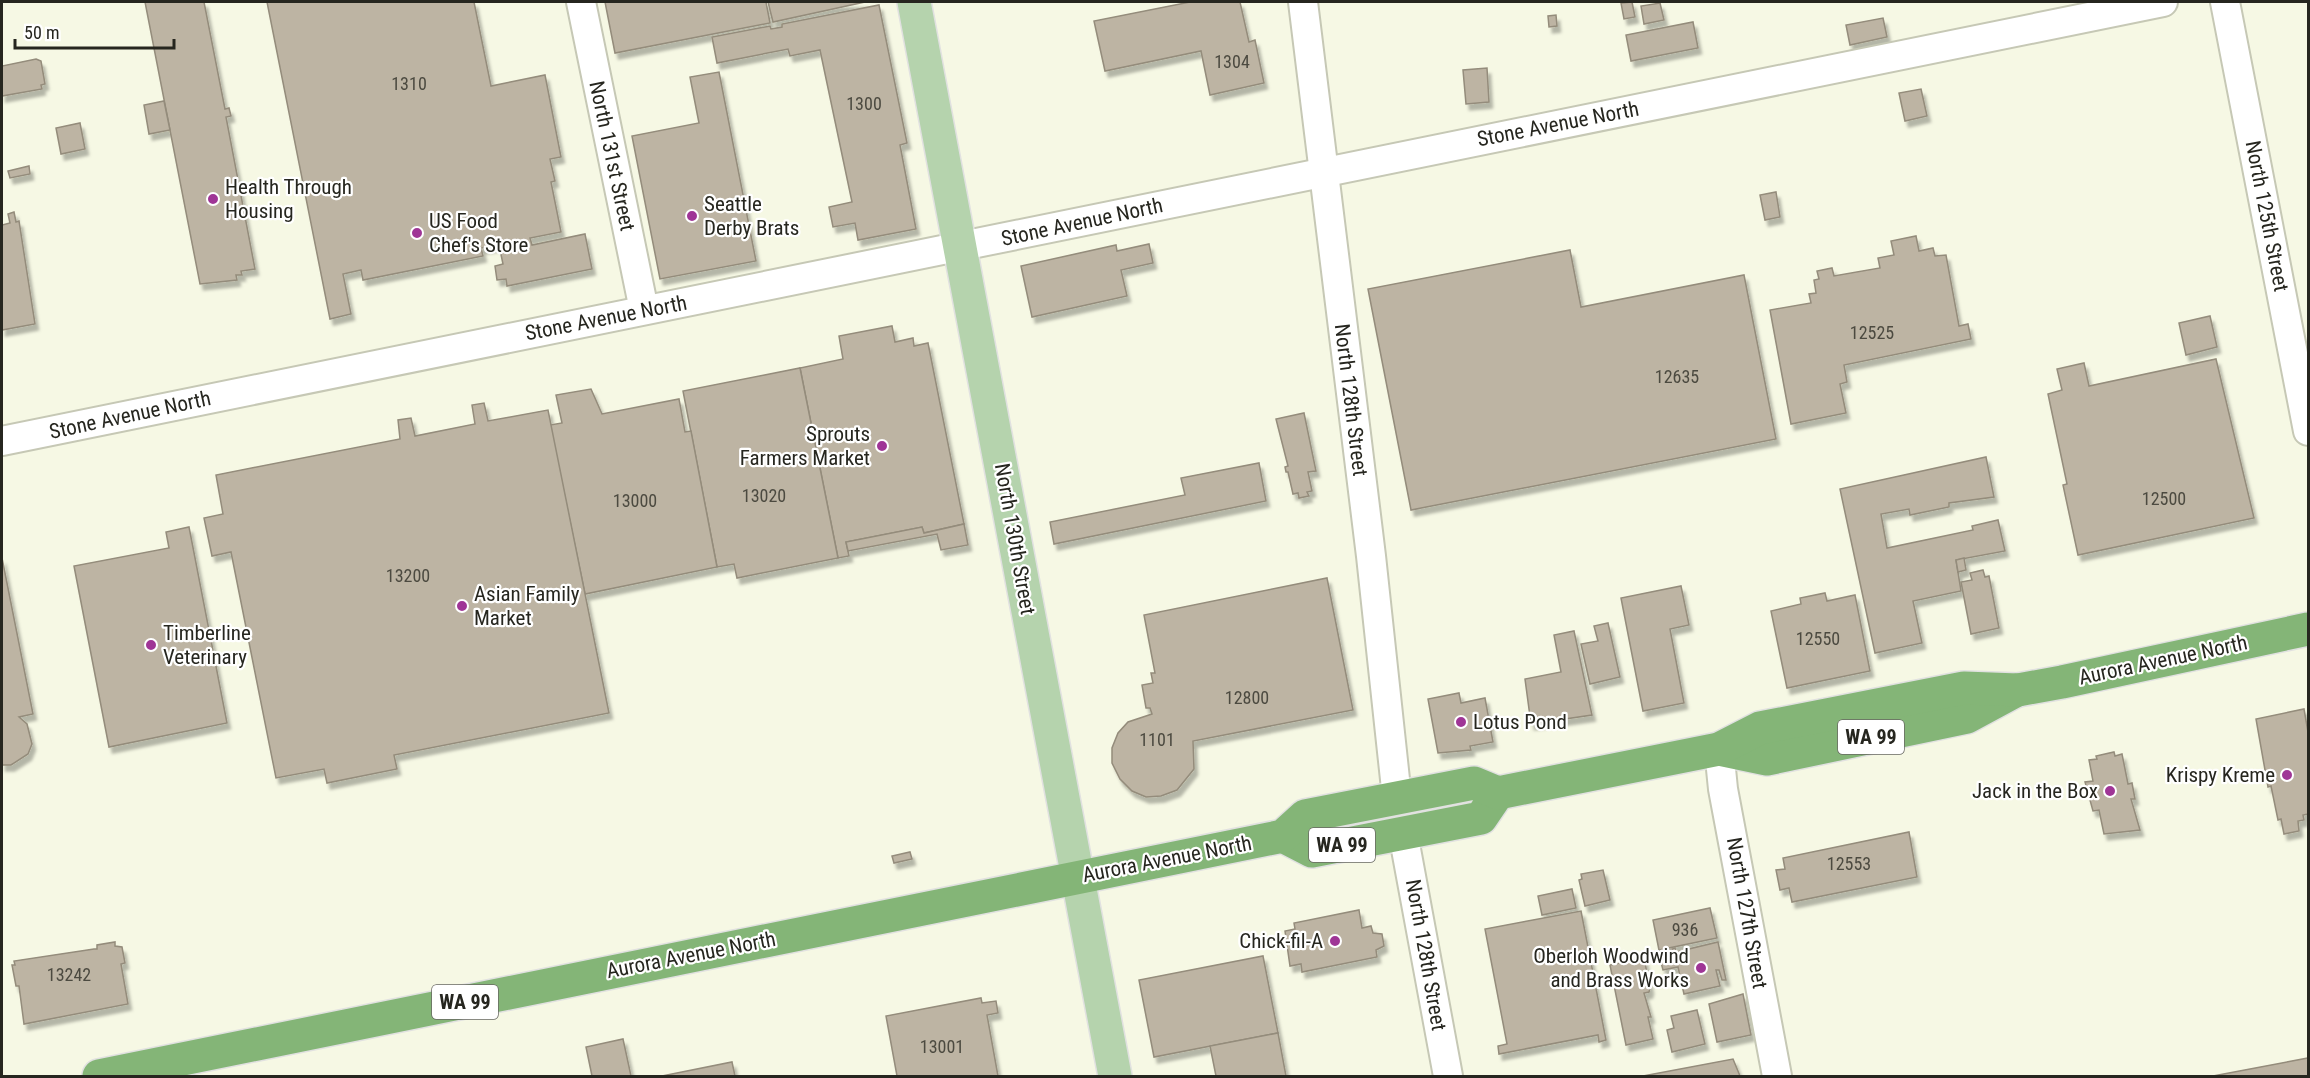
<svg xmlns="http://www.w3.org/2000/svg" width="2310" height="1078" viewBox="0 0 2310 1078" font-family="'Roboto Condensed',sans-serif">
<defs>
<filter id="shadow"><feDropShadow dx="3.5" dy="6" stdDeviation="1.5" flood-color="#0004"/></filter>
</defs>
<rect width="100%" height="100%" fill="#f6f8e4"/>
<!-- building -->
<g fill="#bdb4a3" stroke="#948c7b" stroke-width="1.5" filter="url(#shadow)">
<path d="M145,2h59l21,107 4,-1 2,8 -5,1 29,152 -14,2 1,4h-6l1,5 -37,4z"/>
<path d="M267,2h207l17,84 54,-11 16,82 -11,2 5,22 -4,1 10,50 -31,6 2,7 53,-11 7,35 -85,17 -1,-7 -9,1 -2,-14 8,-2 -4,-19 -18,3 2,8 -120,24 -2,-10 -18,4 8,40 -21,5z"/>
<path d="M605,2h161l4,21 -155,30z"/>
<path d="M768,2h97l-92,20z"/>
<path d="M1190,2h50l9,40 6,-2 9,43 -54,12 -9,-44 -96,20 -11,-50z"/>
<path d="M1632,2l3,15 -11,2 -3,-16z"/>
<path d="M1660,3l4,17 -20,4 -3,-18z"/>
<path d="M879,5l28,138 -7,2 16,84 -58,11 -3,-17 -22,4 -4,-20 23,-5 -32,-152 -30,6 -2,-7 -71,14 -5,-26 58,-11 1,3 11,-2v-3z"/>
<path d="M1556,15l1,11 -8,1 -1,-11z"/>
<path d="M1883,18l4,19 -37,8 -4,-20z"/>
<path d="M1693,22l5,26 -67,13 -5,-26z"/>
<path d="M36,59l5,2 4,23 -4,1 1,4 -40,7v-30z"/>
<path d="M1487,68l2,34 -23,2 -3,-34z"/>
<path d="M719,72l37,189 -96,18 -28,-143 67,-13 -9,-46z"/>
<path d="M1921,89l6,27 -22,5 -6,-28z"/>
<path d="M164,101l6,29 -21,4 -5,-29z"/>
<path d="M80,123l5,26 -24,5 -5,-26z"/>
<path d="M29,166l1,8 -20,4 -2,-7z"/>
<path d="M1776,192l4,25 -15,3 -5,-25z"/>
<path d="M14,212l2,10 3,-1 16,103 -33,6v-105l8,-2 -2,-9z"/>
<path d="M1916,236l3,15 14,-3 2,8 11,-1 13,71 9,-2 3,15 -127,26 3,17 -7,2 6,29 -55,11 -21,-114 41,-7 -2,-9 7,-1 -2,-13 5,-1 -2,-8 15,-3 2,8 46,-8 -2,-10 16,-3 -3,-14z"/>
<path d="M1149,244l4,19 -32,7 6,26 -95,21 -11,-51 95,-21 1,6z"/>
<path d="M1570,250l11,57 163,-32 32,164 -365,71 -43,-221z"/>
<path d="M2210,316l7,31 -31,8 -7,-32z"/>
<path d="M892,326l3,16 18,-4 1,8 14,-3 36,181 -40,9 -2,-6 -76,15 3,14 -11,2 -38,-190 43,-9 -4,-23z"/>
<path d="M2216,359l38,159 -176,37 -15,-70 4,-1 -19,-90 14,-4 -5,-21 27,-6 5,23z"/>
<path d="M800,368l38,190 -101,20 -3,-14 -17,3 -34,-176z"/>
<path d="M591,389l11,25 77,-15 6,33 6,-1 26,136 -132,27 -35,-169 12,-2 -6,-28z"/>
<path d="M484,403l4,18 60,-11 61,303 -215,42 3,14 -70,14 -3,-14 -48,9 -45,-226 -19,4 -8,-38 19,-4 -7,-39 184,-36 -2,-19 13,-2 4,18 60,-12 -3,-19z"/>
<path d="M1304,413l12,58 -8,1 4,19 -5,1 2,4 -10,2 -1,-5 -5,1 -5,-22h-2l-1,-5 3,-1 -12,-47z"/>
<path d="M1986,457l8,40 -45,6v4l-39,8 -1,-6 -28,5 6,34 86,-18 -1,-4 26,-6 7,31 -49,9 5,31 -48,10 9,42 -47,10 -35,-164z"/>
<path d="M1259,463l7,38 -212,43 -4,-22 135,-27 -4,-17z"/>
<path d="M964,524l4,21 -27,5 -4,-16 -89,17 -2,-9 76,-15 2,6z"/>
<path d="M189,527l38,196 -118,24 -35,-181 95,-18 -3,-16z"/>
<path d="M2,558l31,156 -14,3 8,7 5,20 -4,10 -17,11h-9z"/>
<path d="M1964,558l2,12 -8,2 -2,-12z"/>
<path d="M1983,570l2,7 4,-1 10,52 -28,6 -10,-52 11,-2 -2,-7z"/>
<path d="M1327,578l26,132 -160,31 1,28 -17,21 -16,6 -15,1 -14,-6 -12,-12 -8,-16v-15l6,-15 10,-11 24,-8 -2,-6h-4l-4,-23 11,-2 -2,-10h4l-11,-58z"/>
<path d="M1681,586l8,39 -19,4 14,74 -41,8 -22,-113z"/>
<path d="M1825,593l2,8 28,-6 15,76 -83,17 -16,-77 30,-7 -1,-6z"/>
<path d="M1608,623l12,54 -30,7 -9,-40 17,-3 -4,-15z"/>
<path d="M1574,631l18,84 -61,9 -6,-45 36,-7 -7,-37z"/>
<path d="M1459,693l2,10 24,-5 8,44 -23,4 1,4 -33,3 -10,-54z"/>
<path d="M2304,709l4,23v82l-5,1 1,5 -6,1 1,10 -15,3 -3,-15 -3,1 -7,-34 -3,1 -12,-68z"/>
<path d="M2114,752l1,4 7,-2 6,30 4,-1 3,16h-4l9,31 -36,4 -5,-24 -6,1 -8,-29 8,-1 -4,-21 8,-1 -1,-3z"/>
<path d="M1909,832l8,45 -125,25 -3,-14 -9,2 -4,-20 9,-1 -2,-11z"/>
<path d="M910,852l2,7 -18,4 -2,-7z"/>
<path d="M1603,870l7,30 -25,6 -6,-26 3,-1 -1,-5z"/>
<path d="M1572,889l4,19 -34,7 -4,-19z"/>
<path d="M1710,908l7,30 -58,12 -6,-30z"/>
<path d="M1359,910l3,18 9,-2 2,7 9,1 2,12 -8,4 1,7 -75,15 -1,-8 -11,2 -5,-35 10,-2 -1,-6z"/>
<path d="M1581,911l25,129 -7,2 -1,-7 -99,19 -1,-8 9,-2 -22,-115z"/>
<path d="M115,942v4l7,1 3,16 -4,1 7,40 -104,20 -5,-38h-3l-4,-21h3l-1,-4 80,-12h3v-4z"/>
<path d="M1718,942l8,38h-4l-3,-10h-3l4,16 -36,8 -6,-27 -15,3 -4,-15 12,-2 -1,-3 5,-2 1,4z"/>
<path d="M1263,956l15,77 -124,24 -15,-77z"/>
<path d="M1644,958l6,30 -1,4 -5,1 7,24h-3l5,22 -27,6 -16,-80z"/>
<path d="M1743,994l8,41 -34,7 -8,-38z"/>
<path d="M981,998l1,5 14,-2 2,12 -11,2 11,61h-101l-11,-60z"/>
<path d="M1697,1010l8,34 -33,8 -5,-22 7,-2 -3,-12z"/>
<path d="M1278,1033l8,43h-70l-6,-30z"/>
<path d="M623,1039l8,37h-39l-6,-29z"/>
<path d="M2308,1058v18h-95z"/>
<path d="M1733,1059l7,17h-97z"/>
<path d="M732,1062l3,14h-73z"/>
</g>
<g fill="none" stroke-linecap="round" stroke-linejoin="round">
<defs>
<g id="minor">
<path d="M581,2l63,308"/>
<path d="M1303,2l68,554 26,242"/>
<path d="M2225,2l83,429"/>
<path d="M2,441l2161,-439"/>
<path d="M1719,749l4,40 54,287"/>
<path d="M1403,833l45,243"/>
</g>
<path id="major" d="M914,2l201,1074"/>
<g id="highway">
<path d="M1719,749l48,10 200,-42 50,-27"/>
<path d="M1283,836l29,15 169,-33 17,-25"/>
<path d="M99,1076l1184,-240 22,-20 169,-33 24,10 221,-44 41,-21 204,-40 54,2 44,-8 246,-53"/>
</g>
</defs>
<!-- minor casing -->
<use href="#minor" stroke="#c6c8b5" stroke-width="32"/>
<!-- major casing -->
<use href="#major" stroke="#e1e1e0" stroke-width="36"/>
<!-- highway casing -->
<use href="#highway" stroke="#e1e1e0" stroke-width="36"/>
<!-- minor -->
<use href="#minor" stroke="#fff" stroke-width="28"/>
<!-- major -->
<use href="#major" stroke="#b5d3ad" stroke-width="33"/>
<!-- highway -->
<use href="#highway" stroke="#84b577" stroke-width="33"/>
</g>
<!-- markers -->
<g fill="#9f3596" stroke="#fff" stroke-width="2">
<circle cx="213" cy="199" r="6"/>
<circle cx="692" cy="216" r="6"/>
<circle cx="417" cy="233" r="6"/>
<circle cx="882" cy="446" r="6"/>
<circle cx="462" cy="606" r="6"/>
<circle cx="151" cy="645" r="6"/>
<circle cx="1461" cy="722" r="6"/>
<circle cx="2287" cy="775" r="6"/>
<circle cx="2110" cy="791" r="6"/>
<circle cx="1335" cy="941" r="6"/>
<circle cx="1701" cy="968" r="6"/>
</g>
<g text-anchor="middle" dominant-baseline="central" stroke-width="4.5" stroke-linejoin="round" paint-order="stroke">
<!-- number labels -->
<g font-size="18" fill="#4c4a40">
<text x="1232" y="61">1304</text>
<text x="409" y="83">1310</text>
<text x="864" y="103">1300</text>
<text x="1872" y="332">12525</text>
<text x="1677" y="376">12635</text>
<text x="764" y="495">13020</text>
<text x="2164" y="498">12500</text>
<text x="635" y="500">13000</text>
<text x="408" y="575">13200</text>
<text x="1818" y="638">12550</text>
<text x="1247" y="697">12800</text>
<text x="1157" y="739">1101</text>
<text x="1849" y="863">12553</text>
<text x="1685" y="929">936</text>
<text x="69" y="974">13242</text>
<text x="942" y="1046">13001</text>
</g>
<!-- shield labels -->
<g fill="#fff" stroke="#676762" stroke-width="1.5">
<rect x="1838" y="720" width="66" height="34" rx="4.5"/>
<rect x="1309" y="828" width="66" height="34" rx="4.5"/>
<rect x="432" y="985" width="66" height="34" rx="4.5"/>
</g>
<g font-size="20" font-weight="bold" fill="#26261f">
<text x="1871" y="737">WA 99</text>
<text x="1342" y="845">WA 99</text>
<text x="465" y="1002">WA 99</text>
</g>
<!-- street labels -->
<g font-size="21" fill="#26261f" stroke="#fff">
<text transform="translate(1558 124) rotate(-11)">Stone Avenue North</text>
<text transform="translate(612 156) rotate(78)">North 131st Street</text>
<text transform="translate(2267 216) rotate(79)">North 125th Street</text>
<text transform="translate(1082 222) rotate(-12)">Stone Avenue North</text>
<text transform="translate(606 318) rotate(-11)">Stone Avenue North</text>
<text transform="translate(1351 400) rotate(83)">North 128th Street</text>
<text transform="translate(130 415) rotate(-12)">Stone Avenue North</text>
<text transform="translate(1015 539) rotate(80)">North 130th Street</text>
<text transform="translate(2163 660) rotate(-12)">Aurora Avenue North</text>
<text transform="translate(1167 859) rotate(-11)">Aurora Avenue North</text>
<text transform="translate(1747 913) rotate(80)">North 127th Street</text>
<text transform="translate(691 955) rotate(-11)">Aurora Avenue North</text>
<text transform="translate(1426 955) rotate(80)">North 128th Street</text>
</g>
<!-- poi labels -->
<g font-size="21" fill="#26261f" stroke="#fff" text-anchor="start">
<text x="225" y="187">Health Through<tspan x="225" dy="24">Housing</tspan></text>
<text x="704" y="204">Seattle<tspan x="704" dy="24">Derby Brats</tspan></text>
<text x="429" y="221">US Food<tspan x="429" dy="24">Chef's Store</tspan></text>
<text x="870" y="434" text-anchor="end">Sprouts<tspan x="870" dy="24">Farmers Market</tspan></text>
<text x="474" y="594">Asian Family<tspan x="474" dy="24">Market</tspan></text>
<text x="163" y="633">Timberline<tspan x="163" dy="24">Veterinary</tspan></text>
<text x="1473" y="722">Lotus Pond</text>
<text x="2275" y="775" text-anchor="end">Krispy Kreme</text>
<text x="2098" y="791" text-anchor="end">Jack in the Box</text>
<text x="1323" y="941" text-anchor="end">Chick-fil-A</text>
<text x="1689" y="956" text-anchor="end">Oberloh Woodwind<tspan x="1689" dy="24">and Brass Works</tspan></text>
</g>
</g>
<!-- border -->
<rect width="2310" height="1078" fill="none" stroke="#26261f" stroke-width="6"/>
<!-- scale -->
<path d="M15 39v9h159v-9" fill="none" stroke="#26261f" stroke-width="3"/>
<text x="24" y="39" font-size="18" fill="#26261f" stroke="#ffffff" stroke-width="4.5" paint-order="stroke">50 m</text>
</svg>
